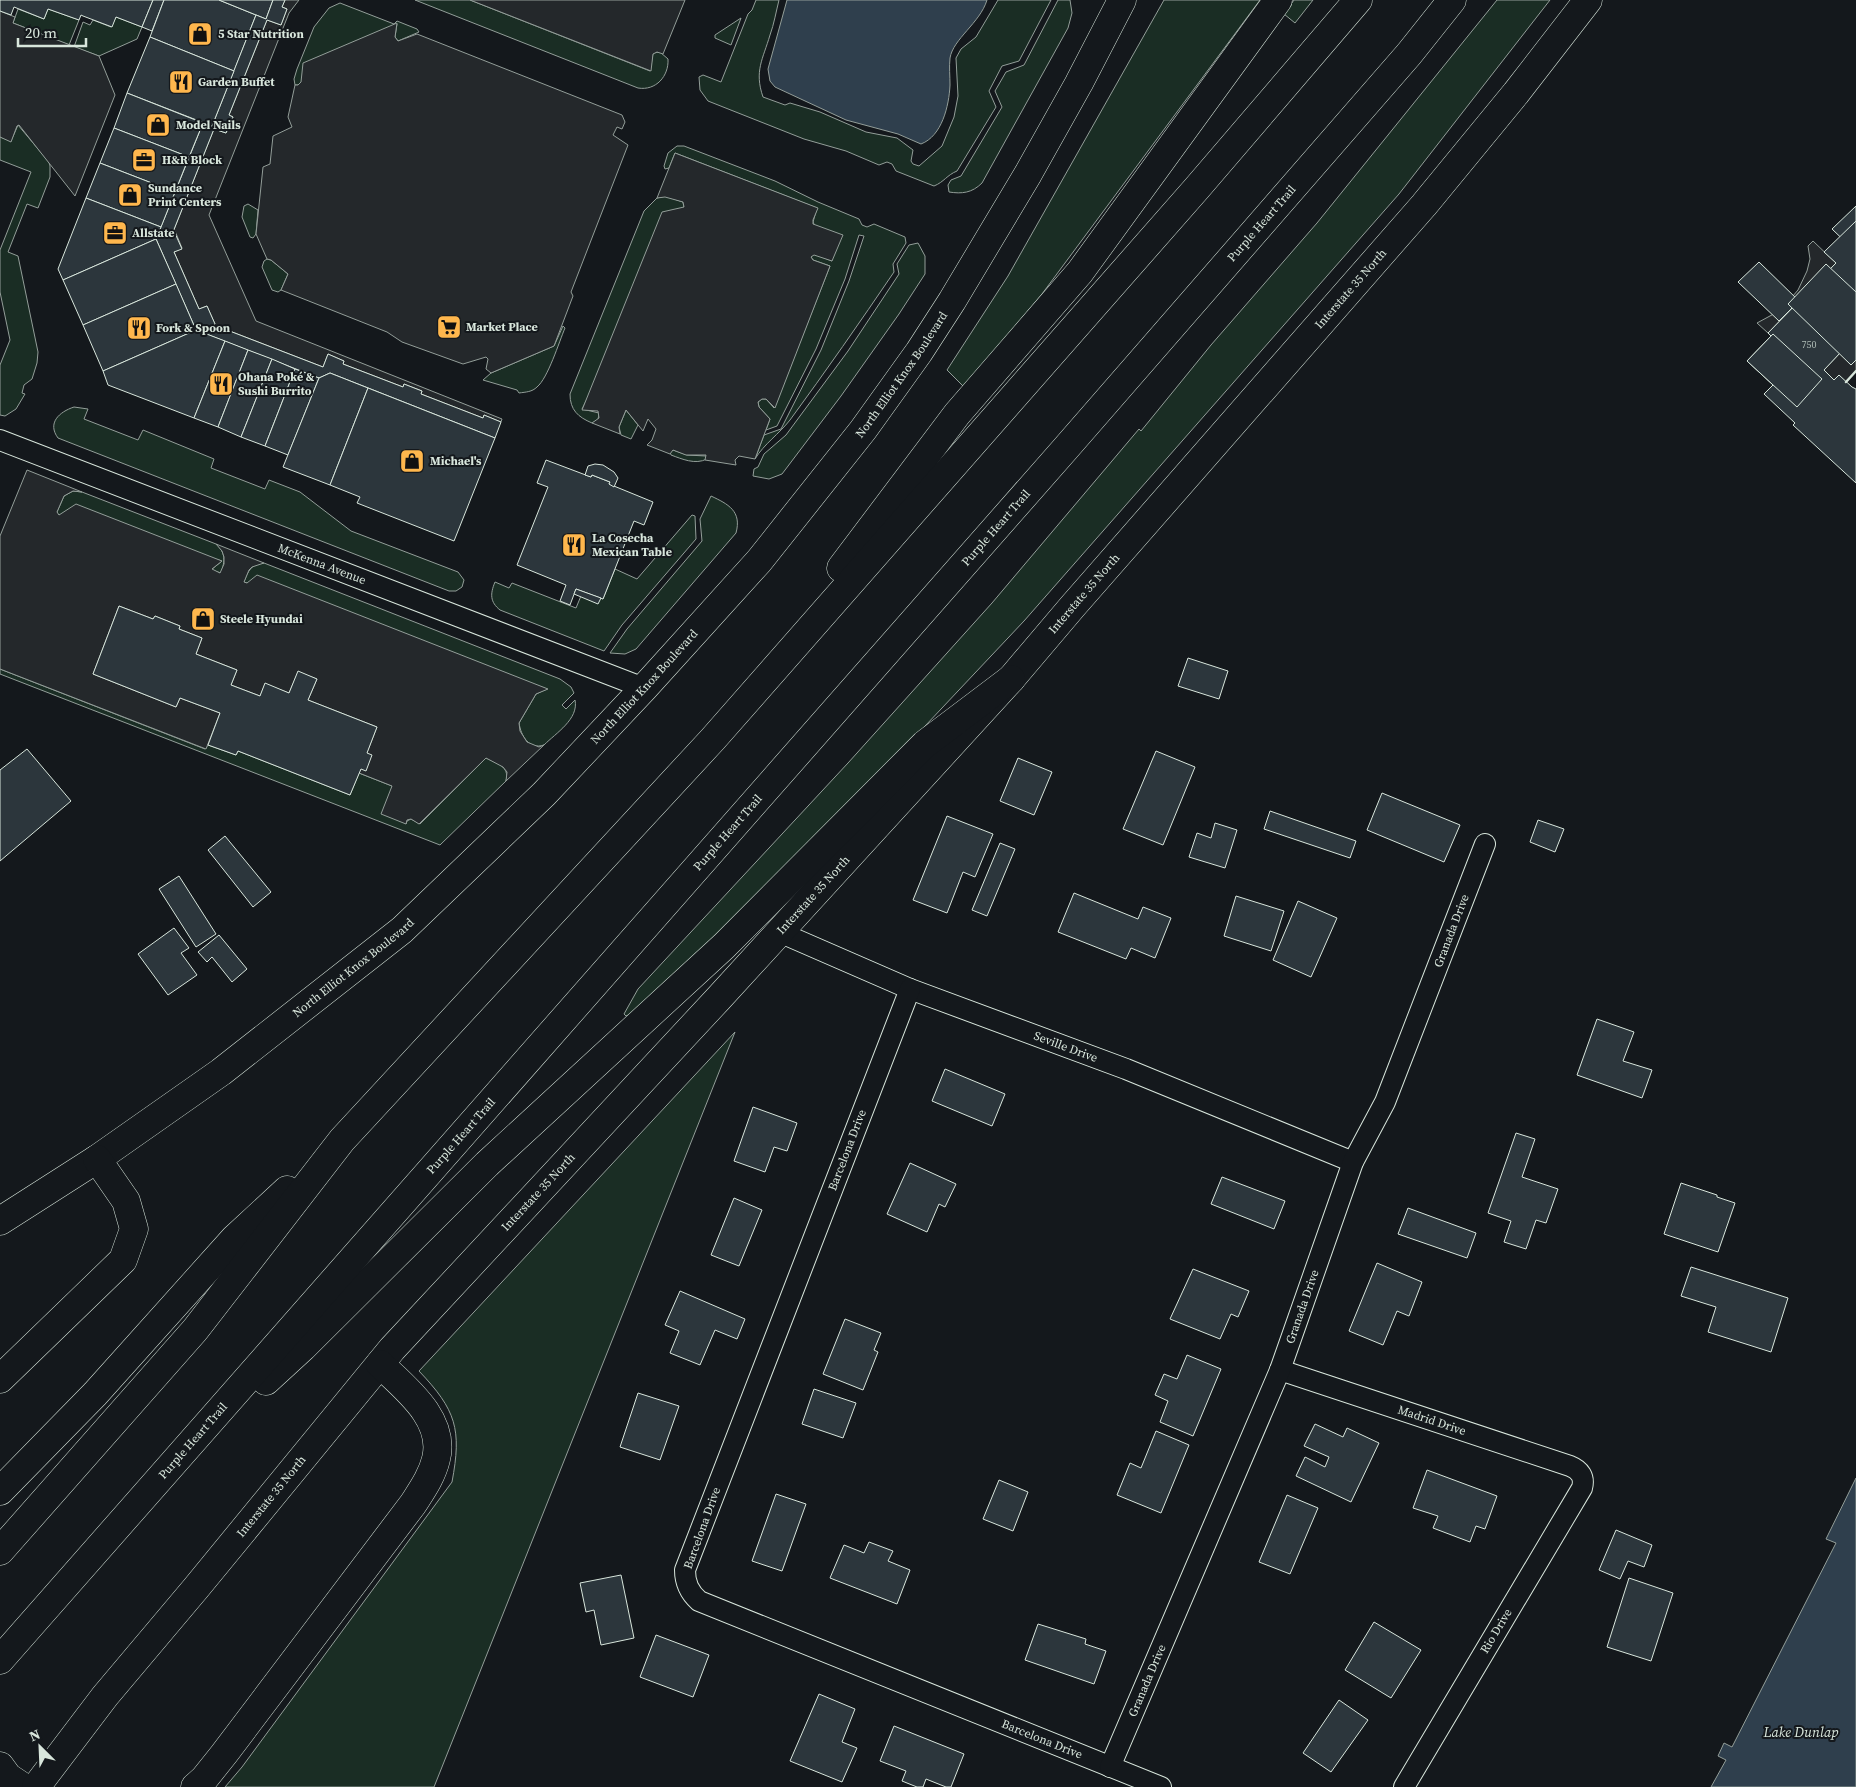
<svg xmlns="http://www.w3.org/2000/svg" width="1856" height="1787" viewBox="0 0 1856 1787" font-family="'Source Serif 4',serif">
<rect width="100%" height="100%" fill="#14181c"/>
<!-- green -->
<g fill="#1a2d24" stroke="#939e99">
<path d="M415,0h55l180,71 3,-18 7,-1 8,7c1,17 -12,32 -30,29z"/>
<path d="M756,0h23c-3,12 -5,24 -9,35 -7,24 -16,36 -7,62l22,8 5,-2 30,9 46,20 31,6 16,12 -2,11 2,3 6,2 23,-20 12,-29 4,-21 -2,-38 5,-9 15,-12 22,-37h53l-32,61 -17,5 -13,25 7,16 -39,64c-10,4 -13,11 -23,15l-38,-15 -4,-7 -5,-2 -8,3 -33,-14 -42,-12 -96,-38 -8,-11 -1,-13 4,-2 18,7 27,-68 4,-4z"/>
<path d="M1058,0h12l2,13 -4,15 -86,155c-10,10 -20,11 -33,9l-1,-7 3,-5 10,-4 41,-69 -7,-16 11,-19 18,-7z"/>
<path d="M1164,0h96l-218,294 -78,93 -17,-17 61,-94z"/>
<path d="M1294,0h19l-18,23 -11,-9z"/>
<path d="M1497,0h53l-151,194 -375,427 -164,174 -95,95 -132,123 -7,3 -2,-2 14,-25 210,-226 144,-160 147,-174 2,2 70,-86 106,-122z"/>
<path d="M340,3l54,21 3,-3 20,8 2,3 -21,9 -3,-4 2,-13 -96,58 -3,3h-3l-1,-6 3,-10 17,-42 15,-19z"/>
<path d="M18,9l26,10 4,-10 31,11 -10,25 -56,-22z"/>
<path d="M116,17l26,10 -5,12 -38,17 -25,-9 9,-25 7,3 3,-5 18,7z"/>
<path d="M741,18l-10,27 -16,-7v-3z"/>
<path d="M18,125l31,37 1,4v11l-12,31 -11,-4 -19,48 10,4 20,96 -1,11 -5,16 -8,6 -2,8 3,1 -9,15 -11,7 -5,-1v-50l10,-25 -10,-48v-42l31,-78 -31,-12v-23l11,4z"/>
<path d="M677,146h7l91,35 43,21 41,17 3,6 5,2 7,-3 31,13 1,6 -13,21 1,8c-34,50 -68,99 -104,148 -11,14 -26,24 -35,39l9,-24 17,-6 40,-79 28,-69 15,-45 -5,-1 -14,44 -29,70 -39,77 -11,4 4,-11 -11,-12 -1,-5 4,-3h4l8,9 56,-142 -17,-6 -2,-3 3,-3 18,7 -19,-39 4,-14 -142,-55 -6,15 -4,1 -1,-3 4,-13z"/>
<path d="M665,196l18,6 1,6 -102,201 17,4 -1,7 -6,3c-14,-6 -22,-13 -22,-29l74,-183 13,-13z"/>
<path d="M248,204l10,6 -2,24 -3,4 -3,-1 -8,-20 2,-11z"/>
<path d="M918,243l7,13v18l-26,40 -58,82 -59,78 -13,5 -16,-3 1,-7 4,-2 6,-13 22,-19 62,-84 51,-77 -2,-10 12,-19z"/>
<path d="M267,259l4,1 17,14 -7,16 -3,2 -6,-2 -10,-23 2,-6z"/>
<path d="M563,326l2,2c-6,14 -17,50 -28,59 -5,5 -11,5 -18,6l-2,-3 -34,-10 8,-7 63,-27z"/>
<path d="M74,407l14,2 -4,10 54,21 5,-10 71,29 -3,9 54,21 4,-9 31,12 51,39 107,41 6,8 -2,7 -6,4h-7l-391,-153c-11,-15 1,-26 16,-31z"/>
<path d="M626,410l12,15 -7,14 -10,-4 -2,-8z"/>
<path d="M673,450l14,5 19,1 1,3c-12,6 -25,0 -36,-4l-1,-3z"/>
<path d="M73,491l9,1 134,52c10,9 9,17 5,29l-10,-3 11,-9 -165,-47v-2l7,-16z"/>
<path d="M711,496c17,8 31,15 25,37l-100,116 -11,5 -15,-1 17,-24 75,-88 -2,-22z"/>
<path d="M692,515l3,1 1,23 -74,86 -18,26 -104,-41c-10,-8 -10,-16 -5,-28l14,6 3,-5 64,25 7,-17 20,8 12,-30 22,10z"/>
<path d="M264,563l296,116 11,8 3,6 -12,12 4,4 9,-9c4,19 -19,33 -31,45 -15,5 -23,-9 -25,-22l17,-29 11,-5 -303,-107c4,-11 7,-18 20,-19z"/>
<path d="M0,669l205,80 3,-4 28,10 2,-4 112,44 9,-22 33,13 14,38 1,-3 4,-2 9,5 66,-66c10,5 24,8 20,23l-66,64 -440,-171z"/>
<path d="M735,1032l-301,755h-209l17,-20 210,-285c10,-53 4,-72 -33,-111z"/>
</g>
<!-- parking -->
<g fill="#24282b" stroke="#939e99">
<path d="M285,0h14l-10,13 -80,202 47,106 246,98 -1,3 -17,-7 -1,3 -62,-24 1,-3 -18,-7 -1,3 -60,-23 1,-3 -16,-7 -5,13 -109,-42 1,-1 -8,-18 -8,3 -25,-57 8,-4 -7,-17 -2,1 41,-103 12,4 7,-16 -4,-2 38,-95 14,5 6,-16 -5,-2z"/>
<path d="M470,0h215l-22,54 -6,-2 -4,2 -2,17z"/>
<path d="M0,11l15,6 -2,6 86,33 16,39 -40,101 -56,-71 -2,1 -6,16 -11,-5z"/>
<path d="M397,23l-2,14 3,4 19,-7 205,81 3,7 -3,7 -5,-2 -4,8 15,10 -57,147 2,4 -19,50 -63,27 -5,-4 2,-10 -2,-2 -23,7 -61,-22 -15,-10 -106,-42 7,-16 -17,-14 -4,-1 -11,-25 7,-67 7,-3 3,-28 19,-9 -4,-10 7,-32h3l3,-3 2,-19z"/>
<path d="M675,153l143,55 -5,12v4l30,11 -11,26 -18,-6 -3,2 2,3 17,6 -55,142 -9,-9h-4l-4,3 1,5 11,12 -15,40 -16,-3 -4,4 1,5 -31,-5 1,-5h-20l-13,-5 -3,4 -23,-9 5,-5 4,-11 -8,-10 -5,12 -17,-21 -7,17 1,7 -28,-11 7,-5 -1,-7 -16,-1 80,-198 22,-5 -1,-5 -18,-5 -8,1z"/>
<path d="M1813,241l23,22 -68,70 -11,-10 24,-13 17,-20 9,-19 3,-12 -2,-13z"/>
<path d="M1840,353l16,1v17l-10,11 -7,-7 -5,5 -10,-10z"/>
<path d="M27,470l55,22 -9,-1 -9,5 -7,16 2,3 17,-11 146,57 -10,8 8,4 4,-9v-7l-2,-6 -6,-7 48,19 -12,4 -3,3 -5,12 3,1 10,-8 291,114 -12,5 -17,29 1,8 7,11 12,5 5,-2 -38,36 1,-9 -4,-5 -17,-9 -67,66 -8,-5 -4,1 -1,4 -25,-10 11,-28 -33,-13 18,-46 -69,-27 9,-21 -19,-7 -9,21 -24,-9 -5,12 -29,-11 6,-15 -41,-16 6,-16 -23,-9 1,-3 -25,-10 -2,3 -34,-13 -26,68 83,33 4,-9 40,15 -14,36 -206,-80v-133z"/>
</g>
<!-- water -->
<g fill="#2f3f4d" stroke="#939e99">
<path d="M787,0h200c-7,23 -34,39 -37,58 -1,9 0,18 0,27 -1,21 -8,51 -29,59l-23,-10 -52,-14 -71,-33 -5,-6 -2,-12z"/>
<path d="M1856,1478v309h-145l15,-27 -8,-4 6,-13 8,4 104,-204 -10,-4z"/>
</g>
<!-- building -->
<g fill="#2c363c" stroke="#d8e6dc">
<path d="M0,0h153l-11,27 -26,-10 -4,10 -29,-11 -2,-1 -2,5 -31,-11 -4,10 -30,-12 -3,8 -11,-4z"/>
<path d="M153,0h11l-12,31 -10,-4z"/>
<path d="M164,0h55l37,15 -22,56 -84,-34z"/>
<path d="M219,0h54l-7,19z"/>
<path d="M273,0h12l-3,7 5,2 -6,16 -14,-5 -38,95 4,2 -7,16 -12,-4 -41,103 1,-1 8,18 -8,3 25,57 8,-3 8,18 -1,1 109,42 5,-13 16,7 -1,3 60,23 1,-3 18,7 -1,3 62,24 1,-3 17,7 -6,16 -165,-65 -11,5 -123,-48 -40,-91 47,-116 9,3 44,-111 10,4z"/>
<path d="M150,37l84,34 -22,55 -85,-33z"/>
<path d="M127,93l76,30 -14,34 -75,-29z"/>
<path d="M114,128l75,29 -14,35 -75,-29z"/>
<path d="M100,163l75,29 -14,35 -75,-29z"/>
<path d="M86,198l75,29 -5,12 -93,41 -5,-11z"/>
<path d="M1856,206v46l-24,-23z"/>
<path d="M1856,221v133l-10,5 -6,-6 -16,17 10,10 5,-5 13,12 4,2v94l-63,-58 2,-2 -31,-29 9,-9 -26,-24 24,-25 -3,-3 68,-70 -12,-11z"/>
<path d="M156,239l20,45 -93,41 -20,-45z"/>
<path d="M1759,262l40,39 -20,20 -41,-39z"/>
<path d="M1826,264l30,28v68l-5,5 -63,-61z"/>
<path d="M176,284l20,46 -93,41 -20,-46z"/>
<path d="M196,330l29,11 -31,77 -86,-33 -5,-14z"/>
<path d="M1773,334l49,45 -25,28 -50,-46z"/>
<path d="M225,341l23,9 -30,77 -24,-9z"/>
<path d="M248,350l24,9 -31,78 -23,-10z"/>
<path d="M272,359l23,10 -30,77 -24,-9z"/>
<path d="M295,369l24,9 -31,77 -23,-9z"/>
<path d="M330,373l38,15 -38,97 -47,-18 36,-89z"/>
<path d="M368,388l127,50 -41,103 -97,-38 3,-6 -30,-12z"/>
<path d="M546,460l45,17 1,-2 18,7 -1,2 44,18 -9,23 -10,-4 -31,78 -27,-10 -6,16 -10,-4 6,-16 -49,-20 31,-78 -11,-4z"/>
<path d="M595,464l8,1 11,7 4,6 -4,9 -5,-3 1,-2 -18,-7 -1,2 -6,-2 3,-9z"/>
<path d="M576,589l25,9 -3,6 -24,-10z"/>
<path d="M119,606l34,13 2,-3 25,10 -1,3 23,9 -6,16 41,16 -6,15 29,11 5,-13 24,10 9,-22 19,8 -9,21 69,27 -10,26 5,2 -6,16 -5,-2 -11,26 -112,-44 -2,4 -28,-10 12,-32 -40,-15 -4,9 -83,-33z"/>
<path d="M1188,658l40,13 -9,28 -41,-13z"/>
<path d="M27,749l44,52 -71,60v-91z"/>
<path d="M1156,751l39,16 -32,78 -40,-16z"/>
<path d="M1018,758l34,14 -18,43 -34,-14z"/>
<path d="M1382,793l78,32 -16,37 -77,-32z"/>
<path d="M1270,811l86,30 -6,17 -86,-29z"/>
<path d="M947,816l46,18 -18,43 -12,-5 -16,41 -34,-13z"/>
<path d="M1538,820l26,9 -9,23 -25,-10z"/>
<path d="M1215,823l22,7 -12,38 -36,-11 8,-24 14,5z"/>
<path d="M225,836l46,56 -18,15 -45,-57z"/>
<path d="M1000,843l15,6 -28,67 -15,-6z"/>
<path d="M179,876l37,58 -20,13 -37,-58z"/>
<path d="M1074,893l64,26 5,-12 28,11 -16,40 -24,-10 -5,11 -68,-27z"/>
<path d="M1236,896l48,15 -13,40 -47,-15z"/>
<path d="M1298,901l39,17 -26,59 -38,-17z"/>
<path d="M174,928l15,20 -8,5 16,22 -29,20 -30,-41z"/>
<path d="M219,935l28,34 -15,13 -20,-25 -5,5 -9,-10z"/>
<path d="M1597,1019l37,13 -11,29 29,9 -10,28 -65,-23z"/>
<path d="M945,1069l60,25 -13,32 -60,-25z"/>
<path d="M753,1107l44,16 -10,28 -13,-4 -9,25 -31,-11z"/>
<path d="M1516,1133l19,6 -13,38 36,12 -12,34 -10,-3 -10,29 -22,-7 7,-21 -23,-8z"/>
<path d="M910,1163l46,21 -11,23 -6,-3 -12,28 -40,-18z"/>
<path d="M1222,1177l63,24 -11,28 -63,-25z"/>
<path d="M1681,1183l36,12v2l18,6 -17,49 -54,-18z"/>
<path d="M734,1198l28,12 -23,56 -28,-11z"/>
<path d="M1408,1208l68,25 -9,25 -69,-24z"/>
<path d="M1377,1263l45,19 -13,34 -12,-5 -14,34 -34,-14z"/>
<path d="M1691,1267l97,31 -17,54 -63,-20 8,-25 -35,-11z"/>
<path d="M1193,1269l56,22 -11,26 -7,-3 -11,25 -50,-20z"/>
<path d="M680,1291l65,28 -8,20 -22,-9 -15,35 -30,-12 9,-22 -14,-6z"/>
<path d="M845,1319l36,14 -7,17 4,2 -15,38 -40,-16z"/>
<path d="M1187,1355l34,14 -28,67 -33,-14 8,-21 -13,-6 9,-21 13,5z"/>
<path d="M814,1389l42,14 -13,35 -41,-14z"/>
<path d="M638,1393l41,13 -19,54 -40,-13z"/>
<path d="M1315,1424l28,13 4,-9 32,15 -28,59 -55,-26 9,-19 20,10 4,-10 -25,-11z"/>
<path d="M1156,1431l33,14 -28,68 -44,-18 13,-32 11,5z"/>
<path d="M1427,1470l70,26 -12,33 -9,-3 -6,16 -37,-14 5,-12 -25,-8z"/>
<path d="M999,1480l29,12 -15,39 -30,-12z"/>
<path d="M776,1494l30,10 -24,67 -30,-10z"/>
<path d="M1287,1495l31,13 -28,66 -31,-12z"/>
<path d="M1616,1530l36,15 -8,22 -16,-6 -8,18 -21,-9z"/>
<path d="M869,1542l24,9 -5,10 22,9 -13,34 -67,-26 14,-33 20,8z"/>
<path d="M621,1575l13,63 -33,7 -7,-35 -8,2 -6,-29z"/>
<path d="M1629,1578l44,15 -22,68 -44,-14z"/>
<path d="M1374,1622l47,28 -30,48 -46,-28z"/>
<path d="M1038,1624l48,15 -1,5 21,7 -12,33 -69,-24z"/>
<path d="M656,1635l53,20 -16,42 -53,-20z"/>
<path d="M819,1694l36,15 -13,33 15,6 -15,34 -52,-21z"/>
<path d="M1339,1700l29,20 -37,52 -28,-19z"/>
<path d="M894,1726l70,28 -13,33h-5l-20,-8 -3,8h-6l-15,-6 4,-10 -26,-10z"/>
</g>
<g fill="none" stroke-linecap="round" stroke-linejoin="round">
<defs>
<g id="street">
<path id="s1" d="M0,440l644,248"/>
<path id="s2" d="M779,932l131,57 216,80 227,93"/>
<path id="s3" d="M910,989l-225,581c0,13 4,22 14,31l462,186"/>
<path id="s4" d="M1280,1370l290,96c10,4 15,11 12,22l-178,299"/>
<path id="s5" d="M1110,1767l170,-397 73,-208 32,-60 100,-258"/>
</g>
<g id="secondary">
<path id="s6" d="M0,1221l97,-62 124,-87 181,-142 142,-136 100,-106 115,-127 104,-131 56,-78 33,-51 76,-127 51,-91 43,-83"/>
<path d="M0,1379l123,-119 11,-31 -8,-28 -29,-42"/>
<path d="M0,1766l8,11 15,10"/>
<path id="s7" d="M36,1787l69,-91 91,-108 196,-239 326,-350 293,-320 61,-72 352,-402 92,-112 72,-93"/>
<path d="M195,1787l9,-8 20,-25 189,-250c9,-14 19,-28 23,-45 10,-40 -31,-71 -56,-95"/>
</g>
<g id="highway">
<path d="M841,568l116,-154 123,-142 198,-272"/>
<path d="M266,1381l37,-34 184,-183 237,-218 201,-202 86,-65"/>
<path d="M0,1491l95,-97 139,-155 53,-49"/>
<path d="M0,1551l195,-221 147,-190 371,-401 484,-551 161,-188"/>
<path id="s8" d="M0,1660l1066,-1212 343,-394 43,-54"/>
</g>
</defs>
<!-- street casing -->
<use href="#street" stroke="#d8e6dc" stroke-width="22"/>
<!-- secondary casing -->
<use href="#secondary" stroke="#d8e6dc" stroke-width="29"/>
<!-- highway casing -->
<use href="#highway" stroke="#d8e6dc" stroke-width="29"/>
<!-- street -->
<use href="#street" stroke="#14181c" stroke-width="20"/>
<!-- secondary -->
<use href="#secondary" stroke="#14181c" stroke-width="28"/>
<!-- highway -->
<use href="#highway" stroke="#14181c" stroke-width="28"/>
<!-- fence -->
<path stroke="#d8e6dc" stroke-width="1" stroke-dasharray="6 2.5" stroke-linecap="butt" d="M1846,382l10,-11"/>
<!-- wall -->
<path stroke="#d8e6dc" stroke-width="2.5" d="M1846,382l10,-11"/>
</g>
<!-- icons -->
<defs>
<symbol id="shop-square" viewBox="-11 -11 22 22"><rect x="-9" y="-9" width="18" height="18" rx="4" fill="#ffb74d" stroke="#14181c"/><path d="M-5-2.5h2.3a2.7 3.5 0 0 1 5.4 0H5L5.5 6h-11ZM-1.5-2.5h3a1.5 2.3 0 0 0-3 0Z" fill="#111"/></symbol>
<symbol id="restaurant-square" viewBox="-11 -11 22 22"><rect x="-9" y="-9" width="18" height="18" rx="4" fill="#ffb74d" stroke="#14181c"/><path d="M-5-6h1v4h1v-4h1v4h1v-4h1v5L-1.5 .5V6h-2V.5L-5-1ZM5-6V6H3V1.5H1.5Q1.5-4 5-6Z" fill="#111"/></symbol>
<symbol id="office-square" viewBox="-11 -11 22 22"><rect x="-9" y="-9" width="18" height="18" rx="4" fill="#ffb74d" stroke="#14181c"/><path d="M-6-3h4V-5.5h4V-3h4V5H-6ZM-1-4.5V-3h2v-1.5ZM-6 0V1H6V0Z" fill="#111"/></symbol>
<symbol id="supermarket-square" viewBox="-11 -11 22 22"><rect x="-9" y="-9" width="18" height="18" rx="4" fill="#ffb74d" stroke="#14181c"/><path d="M-6-5.5h2.5l.6 2H6L4.5 2H-2.5L-4.4-4H-6ZM-1.5 3.2a1.3 1.3 0 1 0 .1 0ZM3 3.2a1.3 1.3 0 1 0 .1 0Z" fill="#111"/></symbol>
</defs>
<g fill-rule="evenodd">
<use href="#shop-square" x="186" y="20" width="28" height="28"/>
<use href="#restaurant-square" x="167" y="68" width="28" height="28"/>
<use href="#shop-square" x="144" y="111" width="28" height="28"/>
<use href="#office-square" x="130" y="146" width="28" height="28"/>
<use href="#shop-square" x="116" y="181" width="28" height="28"/>
<use href="#office-square" x="101" y="219" width="28" height="28"/>
<use href="#supermarket-square" x="435" y="313" width="28" height="28"/>
<use href="#restaurant-square" x="125" y="314" width="28" height="28"/>
<use href="#restaurant-square" x="207" y="370" width="28" height="28"/>
<use href="#shop-square" x="398" y="447" width="28" height="28"/>
<use href="#restaurant-square" x="560" y="531" width="28" height="28"/>
<use href="#shop-square" x="189" y="605" width="28" height="28"/>
</g>
<g text-anchor="middle" dominant-baseline="central" stroke-width="4" stroke-linejoin="round" paint-order="stroke">
<!-- number labels -->
<g font-size="10" fill="#adbab4">
<text x="1809" y="344">750</text>
</g>
<!-- poi labels -->
<g font-size="12" font-weight="bold" fill="#d8e6dc" stroke="#14181c" text-anchor="start">
<text x="218" y="34">5 Star Nutrition</text>
<text x="198" y="82">Garden Buffet</text>
<text x="176" y="125">Model Nails</text>
<text x="162" y="160">H&amp;R Block</text>
<text x="148" y="188">Sundance<tspan x="148" dy="14">Print Centers</tspan></text>
<text x="132" y="233">Allstate</text>
<text x="466" y="327">Market Place</text>
<text x="156" y="328">Fork &amp; Spoon</text>
<text x="238" y="377">Ohana Poké &amp;<tspan x="238" dy="14">Sushi Burrito</tspan></text>
<text x="430" y="461">Michael's</text>
<text x="592" y="538">La Cosecha<tspan x="592" dy="14">Mexican Table</tspan></text>
<text x="220" y="619">Steele Hyundai</text>
</g>
<!-- street labels -->
<g font-size="12" fill="#d8e6dc" stroke="#14181c">
<text stroke="none"><textPath href="#s8" startOffset="1912">Purple Heart Trail</textPath></text>
<text stroke="none"><textPath href="#s7" startOffset="1994">Interstate 35 North</textPath></text>
<text stroke="none"><textPath href="#s6" startOffset="1245">North Elliot Knox Boulevard</textPath></text>
<text stroke="none"><textPath href="#s8" startOffset="1508">Purple Heart Trail</textPath></text>
<text stroke="none"><textPath href="#s1" startOffset="345">McKenna Avenue</textPath></text>
<text stroke="none"><textPath href="#s7" startOffset="1589">Interstate 35 North</textPath></text>
<text stroke="none"><textPath href="#s6" startOffset="840">North Elliot Knox Boulevard</textPath></text>
<text stroke="none"><textPath href="#s8" startOffset="1102">Purple Heart Trail</textPath></text>
<text stroke="none"><textPath href="#s7" startOffset="1184">Interstate 35 North</textPath></text>
<text stroke="none"><textPath href="#s5" startOffset="904">Granada Drive</textPath></text>
<text stroke="none"><textPath href="#s6" startOffset="435">North Elliot Knox Boulevard</textPath></text>
<text stroke="none"><textPath href="#s2" startOffset="309">Seville Drive</textPath></text>
<text stroke="none"><textPath href="#s8" startOffset="698">Purple Heart Trail</textPath></text>
<text transform="translate(847 1150) rotate(-69)">Barcelona Drive</text>
<text stroke="none"><textPath href="#s7" startOffset="779">Interstate 35 North</textPath></text>
<text stroke="none"><textPath href="#s5" startOffset="499">Granada Drive</textPath></text>
<text stroke="none"><textPath href="#s4" startOffset="160">Madrid Drive</textPath></text>
<text stroke="none"><textPath href="#s8" startOffset="292">Purple Heart Trail</textPath></text>
<text stroke="none"><textPath href="#s7" startOffset="374">Interstate 35 North</textPath></text>
<text transform="translate(702 1528) rotate(-70)">Barcelona Drive</text>
<text transform="translate(1496 1631) rotate(-59)">Rio Drive</text>
<text stroke="none"><textPath href="#s5" startOffset="94">Granada Drive</textPath></text>
<text stroke="none"><textPath href="#s3" startOffset="1028">Barcelona Drive</textPath></text>
</g>
<!-- water labels -->
<g font-size="14" font-style="italic" fill="#d8e6dc" stroke="#14181c">
<text x="1801" y="1732">Lake Dunlap</text>
</g>
</g>
<!-- north arrow -->
<g transform="translate(40 1747) rotate(336)" stroke="#14181c" stroke-width="4" paint-order="stroke">
<path d="M0-4L9 19L0 12L-9 19Z" fill="#d8e6dc"/>
<text y="-8" font-size="14" font-weight="bold" text-anchor="middle" fill="#d8e6dc">N</text>
</g>
<!-- scale -->
<path d="M18 38v8h68v-8" fill="none" stroke="#d8e6dc" stroke-width="2.5"/>
<text x="25" y="38" font-size="15" fill="#d8e6dc" stroke="#14181c" stroke-width="4" paint-order="stroke">20 m</text>
</svg>
